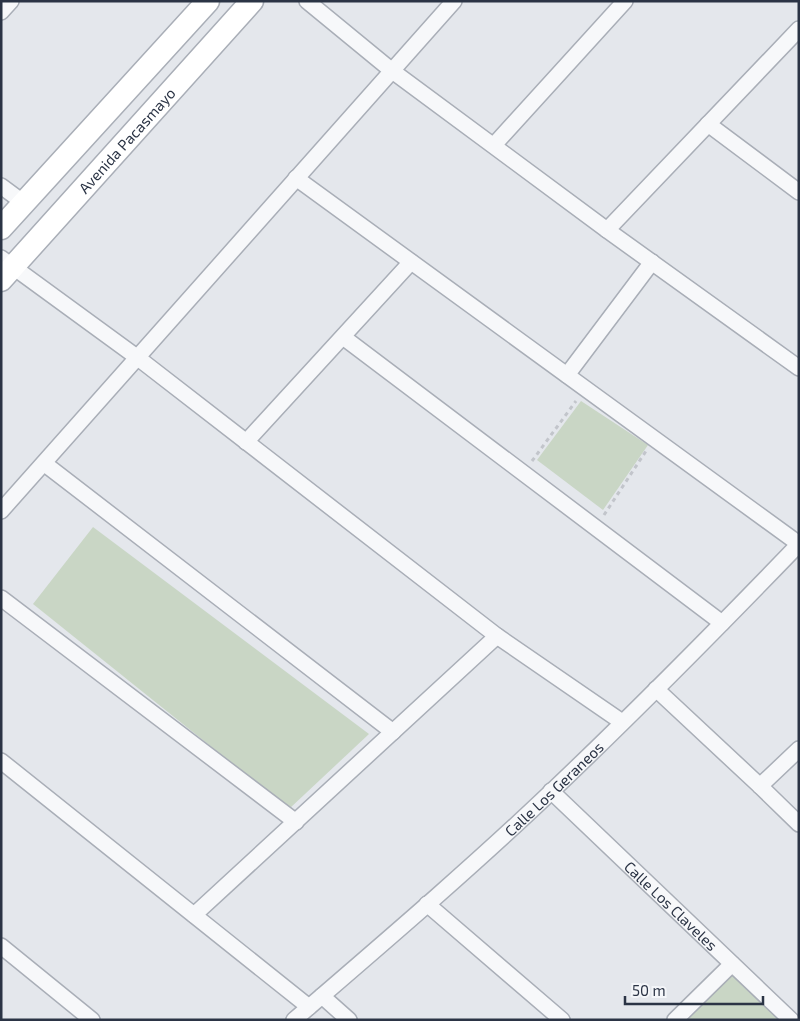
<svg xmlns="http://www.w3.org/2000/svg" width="800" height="1021" viewBox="0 0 800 1021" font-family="'Exo 2',sans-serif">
<rect width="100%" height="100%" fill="#e4e7ec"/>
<!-- green -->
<g fill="#c9d6c5">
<path d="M581,401l67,44 -45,65 -66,-50z"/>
<path d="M93,527l276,207 -80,75 -256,-205z"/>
<path d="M722,964l58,56h-113z"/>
</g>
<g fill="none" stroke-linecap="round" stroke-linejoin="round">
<defs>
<g id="street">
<path d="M307,1l84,69 216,160 192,138"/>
<path d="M1,12l10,-11"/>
<path d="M708,124l91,68"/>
<path d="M494,145l131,-144"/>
<path d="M296,178l503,366"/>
<path d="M1,186l23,17"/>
<path d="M607,230l192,-201"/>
<path d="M1,258l137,100 359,278 125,86"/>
<path d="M343,337l379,286"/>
<path d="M567,375l85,-113"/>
<path d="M246,442l165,-180"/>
<path d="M45,464l348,268"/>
<path d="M1,511l453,-510"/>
<path d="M1,598l295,224"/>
<path d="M656,689l104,97 39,38"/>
<path d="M1,761l308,246"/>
<path d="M760,786l39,-37"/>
<path id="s1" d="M551,791l240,229"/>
<path d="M427,904l135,116"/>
<path d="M194,915l303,-279"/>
<path d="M1,946l91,74"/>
<path d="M322,996l27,24"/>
<path id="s2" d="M294,1020c87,-75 175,-150 258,-229 84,-80 166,-163 247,-247"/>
<path d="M675,1020l57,-56"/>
</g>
<g id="secondary">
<path d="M1,228l207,-227"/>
<path id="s3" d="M1,280l251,-279"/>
</g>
</defs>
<!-- street casing -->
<use href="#street" stroke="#a9aeb7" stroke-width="18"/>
<!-- secondary casing -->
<use href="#secondary" stroke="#a9aeb7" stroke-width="25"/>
<!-- path -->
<g stroke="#c2c5cb" stroke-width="3" stroke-dasharray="4 4" stroke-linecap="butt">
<path d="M532,461l44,-60"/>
<path d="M604,515l42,-64"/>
</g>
<!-- street -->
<use href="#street" stroke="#f7f8fa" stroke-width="15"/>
<!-- secondary -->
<use href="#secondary" stroke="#fff" stroke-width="22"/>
</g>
<g text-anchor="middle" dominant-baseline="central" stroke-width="4" stroke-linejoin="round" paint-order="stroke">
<!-- street labels -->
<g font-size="15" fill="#2b3445" stroke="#f4f6f9">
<text stroke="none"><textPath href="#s3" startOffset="188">Avenida Pacasmayo</textPath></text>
<text stroke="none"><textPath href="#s2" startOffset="348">Calle Los Geraneos</textPath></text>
<text stroke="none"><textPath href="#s1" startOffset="166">Calle Los Claveles</textPath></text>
</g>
</g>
<!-- border -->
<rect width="800" height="1021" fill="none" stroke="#2b3445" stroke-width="5"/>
<!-- scale -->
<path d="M625 996v8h138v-8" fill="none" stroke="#2b3445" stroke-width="2.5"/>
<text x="632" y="996" font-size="15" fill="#2b3445" stroke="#f4f6f9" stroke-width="4" paint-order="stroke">50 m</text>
</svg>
